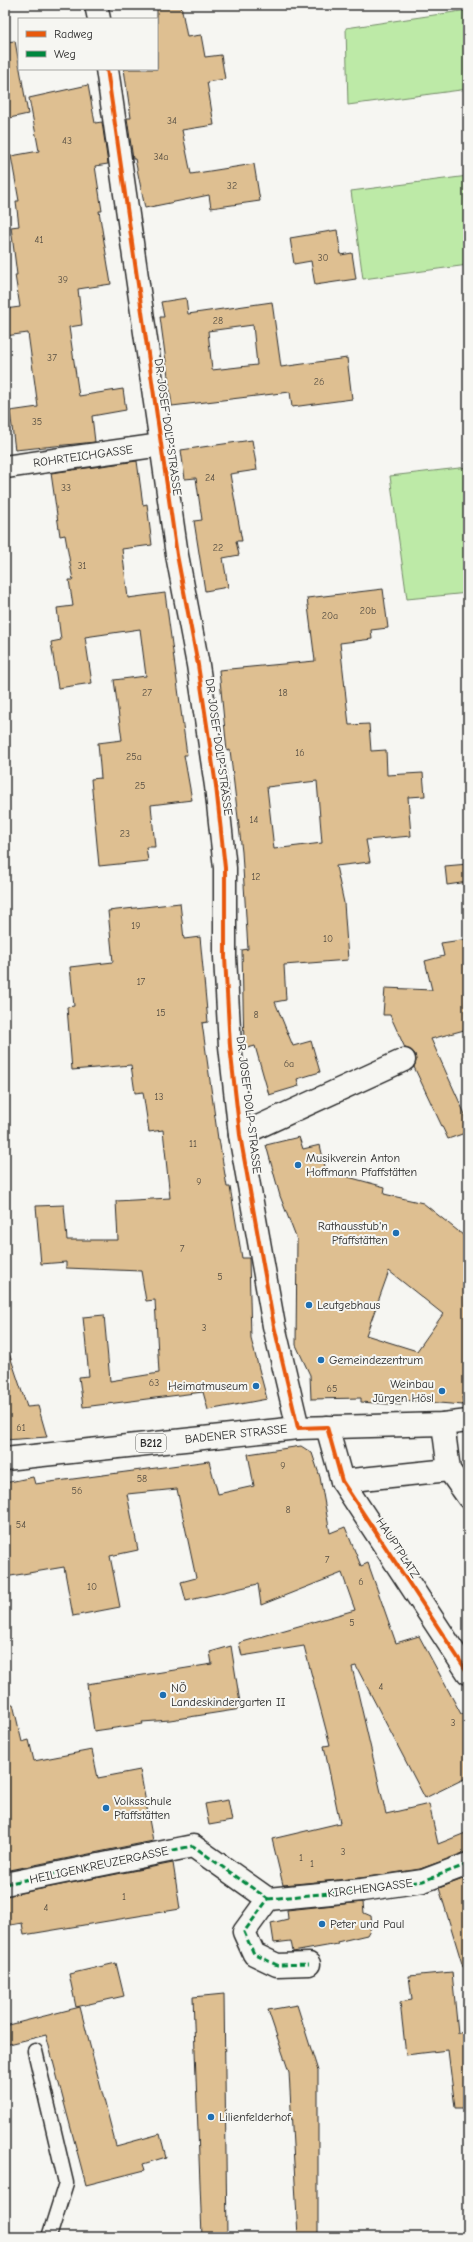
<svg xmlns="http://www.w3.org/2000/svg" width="473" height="2242" viewBox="0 0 473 2242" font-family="'Comic Neue',sans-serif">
<rect width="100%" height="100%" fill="#f6f6f2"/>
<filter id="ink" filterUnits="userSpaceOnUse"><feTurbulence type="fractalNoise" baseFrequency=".025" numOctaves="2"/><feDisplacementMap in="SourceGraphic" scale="8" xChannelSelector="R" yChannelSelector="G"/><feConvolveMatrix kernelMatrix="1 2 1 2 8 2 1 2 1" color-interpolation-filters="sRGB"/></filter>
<g filter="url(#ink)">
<!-- green -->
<g fill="#bdeaa7" stroke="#748a69">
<path d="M468,10v79l-120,16 -2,-77z"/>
<path d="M468,176v89l-105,14 -12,-88z"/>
<path d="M468,467v126l-61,6 -17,-123z"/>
</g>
<!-- building -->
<g fill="#debf91" stroke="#2b2b2b" fill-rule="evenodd">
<path d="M157,5h24l6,32 14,-2 4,22 16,-2 4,24 -18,3 7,43 -32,5 9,44 63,-10 6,37 -49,7 -2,-13 -64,13 -10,-49h-2l-6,-41h4l-7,-49h33z"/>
<path d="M15,41l13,73 -23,5v-77z"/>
<path d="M88,85l7,38 7,-1 6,42 -13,2 7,45h-3l12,73 -33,5 4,36 -13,2 10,69 44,-7 3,21 -34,6 3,26 -80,8 -5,-39 28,-4 -10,-74 -23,3v-27l15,-2 -5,-32h2l-6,-48 8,-1 -3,-25h3l-8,-45 28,-5 -10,-53z"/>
<path d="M337,230l4,25 11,-2 4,26 -41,6 -4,-24 -17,3 -4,-26z"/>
<path d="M186,298l2,16 84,-12 9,65 66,-9 5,41 -60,8 -2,-15 -118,14 -12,-89h4l-3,-15zM253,325l4,40 -45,5 -4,-39z"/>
<path d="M252,440l5,30 -27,4 12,67h-6l3,14 -16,3 5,29 -23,4 -11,-70 8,-1 -6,-42 -11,1 -4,-29z"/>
<path d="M137,461l6,44 4,-1 5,41 -30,4 6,49 37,-5 22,162h-3l8,45 -41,5 4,42h-9l2,14 -49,5 -8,-87 10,-1 -3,-35 24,-3 -8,-60 32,-4 -6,-47 -55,8 7,46 -34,5 -7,-46 10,-2 -4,-32 16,-2 -4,-26h4l-8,-45 -5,1 -9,-63z"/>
<path d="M383,589l5,39 -17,2 1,9 -32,4 9,82 20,-1 2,27 15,-1 1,25 36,-2 2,23 -17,1 3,39 -45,4 4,22 -34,4 8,37 4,57 -64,5 2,35 -11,2 18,44 18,-5 9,31 -23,7 2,7 -30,9 -14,-49 -11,3 -2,-99 6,-1 -6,-97 -12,-102 -3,1 -8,-81 96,-9 -8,-63zM317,781l5,62 -48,6 -7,-62z"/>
<path d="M468,864v18l-21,3 -2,-19z"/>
<path d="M180,903l4,36 16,-2 8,85 -6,1 16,116h1l8,48h3l12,71h7l2,81 16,60 -59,11 -5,-18 -120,15 -4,-30 10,-1 -6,-59 21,-2 6,66 49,-8 -4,-73 -9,1 -5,-30 -75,-3v-6l-25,2 -5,-58 28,-1 3,35h51l-2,-39 54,-3 -7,-68 -14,2 -6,-40 -8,1 -4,-28 -59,5 -5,-63 7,-1 -4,-39 43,-5 -5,-51z"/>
<path d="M468,939v90l-37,10 37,82v11l-20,7 -34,-72 2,-6 -1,-7 -10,-6 -15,-33h-7l2,-27 47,2 -7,-29 19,-5 -3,-13z"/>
<path d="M299,1137l4,12 17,-4 6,26 59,16 -1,7 39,9 45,36v155l-6,3 1,8 -61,-5 -1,5 -40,-3v-4l-50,1 -1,-24 -14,-30 1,-105 -17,-44 -14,-51zM389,1271l54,43 -26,37 -51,-16z"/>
<path d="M9,1353l18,54 11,-1 9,31 -42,3v-86z"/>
<path d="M301,1446l11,7 8,24 10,56 15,-6 16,39 7,-3 28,80 23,-7 42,78 7,-1v64l-43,21 -69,-132 -4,1 34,147 43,-10 9,40 30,-12v20l-48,17 -60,9 -77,7 -11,-46 68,-16 -16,-77 6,-1 -26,-99 -62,10 -3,-13 116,-33 -13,-37 -81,32 -3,-21 -72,17 -5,-19 15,-4 -19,-89 -50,5 11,56 -28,6 10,51 -47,9 -9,-49 -59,10v-94l28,-6 2,7 174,-23 9,33 36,-8 -6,-32z"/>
<path d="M231,1646l10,63 -71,11 -28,2 1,2 -49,7 -7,-47 125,-20 -2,-12z"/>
<path d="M13,1704l9,38 7,-2 5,21 58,-11 6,28 42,-8 13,71 -143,29 -3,-12h-2v-153z"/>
<path d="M228,1800l4,21 -23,4 -4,-21z"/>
<path d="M173,1863l7,46 -156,26 -2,-12 -17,3v-30z"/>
<path d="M468,1877v89l-5,1 -24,-79z"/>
<path d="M363,1902l1,11 7,3 1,10 -5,9 -30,7 1,2 -45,8 -2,-11 -17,2 -3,-20 17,-4 -1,-9z"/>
<path d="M116,1963l8,33 -48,11 -7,-33z"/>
<path d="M452,1972l6,61 10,-1v76h-13l-7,-58 -42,5 -6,-53 12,-2 -3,-24z"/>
<path d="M224,1994l3,243h-25l-9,-240z"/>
<path d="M297,2005l21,66v166h-20l-9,-165 -21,-62z"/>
<path d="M80,2007l36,139 44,-12 6,23 -23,7 2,6 -59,15 -40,-150 -41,10v-19z"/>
</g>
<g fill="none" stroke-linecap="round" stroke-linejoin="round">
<defs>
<path id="lane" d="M35,2051l31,132 -17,54"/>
<g id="street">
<path d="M96,5l3,14"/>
<path d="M107,69l70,486 21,110 18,121 9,82v89l5,89 10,89 34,191 24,102"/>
<path d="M5,467l156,-22"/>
<path d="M240,1135l164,-75"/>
<path d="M443,1424l6,46 19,27"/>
<path d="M327,1427l15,54 126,192"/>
<path d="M342,1481l107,-11"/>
<path d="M5,1884l188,-38 75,53 -24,33 10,22 23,11 32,-1"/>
<path d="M268,1899l94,-9 61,-9 45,-17"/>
</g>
<path id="primary" d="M5,1459l293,-31 145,-4 25,-3"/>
</defs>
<!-- lane casing -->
<use href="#lane" stroke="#2b2b2b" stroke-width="17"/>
<!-- street casing -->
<use href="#street" stroke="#2b2b2b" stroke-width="25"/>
<!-- primary casing -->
<use href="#primary" stroke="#2b2b2b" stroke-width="25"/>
<!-- lane -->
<use href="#lane" stroke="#f6f6f2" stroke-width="14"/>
<!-- street -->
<use href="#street" stroke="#f6f6f2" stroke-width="22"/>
<!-- primary -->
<use href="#primary" stroke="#f6f6f2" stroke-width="22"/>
<!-- quiet -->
<g stroke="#00873e" stroke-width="3" stroke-dasharray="6 3" stroke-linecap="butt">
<path d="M5,1884l188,-38 75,53 -24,33 10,22 23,11 32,-1"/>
<path d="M268,1899l94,-9 61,-9 45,-17"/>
</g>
<defs>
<path id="cycleway" d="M107,69l70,486 21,110 18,121 9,82v89l5,89 10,89 34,191 24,102 29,-1 15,54 126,192"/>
</defs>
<!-- cycleway casing -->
<use href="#cycleway" stroke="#f6f6f2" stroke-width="6"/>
<!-- cycleway -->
<use href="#cycleway" stroke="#e8590c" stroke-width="4"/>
</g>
</g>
<!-- markers -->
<g fill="#1f6fb2" stroke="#f6f6f2" stroke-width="1.5">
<circle cx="298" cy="1165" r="4"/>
<circle cx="396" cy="1233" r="4"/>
<circle cx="309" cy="1305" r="4"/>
<circle cx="321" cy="1360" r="4"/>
<circle cx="256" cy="1386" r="4"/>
<circle cx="442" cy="1391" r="4"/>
<circle cx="163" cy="1695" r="4"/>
<circle cx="106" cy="1808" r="4"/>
<circle cx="322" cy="1924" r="4"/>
<circle cx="211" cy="2117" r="4"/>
</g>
<g text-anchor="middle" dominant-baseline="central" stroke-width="4" stroke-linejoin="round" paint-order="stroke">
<!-- number labels -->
<g font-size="10" fill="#585044">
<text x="172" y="121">34</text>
<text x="67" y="141">43</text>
<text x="161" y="157">34a</text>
<text x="232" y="186">32</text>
<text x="39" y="240">41</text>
<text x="323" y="258">30</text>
<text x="63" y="280">39</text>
<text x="218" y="321">28</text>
<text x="52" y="358">37</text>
<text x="319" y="382">26</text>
<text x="37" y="422">35</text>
<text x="210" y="478">24</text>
<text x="66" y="488">33</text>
<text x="218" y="548">22</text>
<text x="82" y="566">31</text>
<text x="368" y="611">20b</text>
<text x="330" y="616">20a</text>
<text x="147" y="693">27</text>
<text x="283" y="693">18</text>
<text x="300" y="753">16</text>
<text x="134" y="757">25a</text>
<text x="140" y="786">25</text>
<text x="254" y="820">14</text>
<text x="125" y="834">23</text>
<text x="256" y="877">12</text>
<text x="136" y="926">19</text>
<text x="328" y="939">10</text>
<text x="141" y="982">17</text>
<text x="161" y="1013">15</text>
<text x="256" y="1015">8</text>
<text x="289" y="1064">6a</text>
<text x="159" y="1097">13</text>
<text x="193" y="1144">11</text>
<text x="199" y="1182">9</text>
<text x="182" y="1249">7</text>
<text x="220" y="1277">5</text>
<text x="204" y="1328">3</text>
<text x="154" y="1383">63</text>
<text x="332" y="1389">65</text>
<text x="21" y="1428">61</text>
<text x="283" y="1466">9</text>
<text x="142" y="1479">58</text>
<text x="77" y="1491">56</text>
<text x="288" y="1510">8</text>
<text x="21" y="1525">54</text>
<text x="327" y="1560">7</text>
<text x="361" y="1582">6</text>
<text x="92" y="1587">10</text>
<text x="352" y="1623">5</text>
<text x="381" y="1687">4</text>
<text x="453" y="1723">3</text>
<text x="343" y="1852">3</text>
<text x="301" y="1858">1</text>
<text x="312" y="1864">1</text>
<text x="124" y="1897">1</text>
<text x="46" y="1908">4</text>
</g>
<!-- shield labels -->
<rect fill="#f6f6f2" stroke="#686867" stroke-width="1" x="136" y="1434" width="30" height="18" rx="3"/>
<g font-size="11" font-weight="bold" fill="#2b2b2b">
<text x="151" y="1443">B212</text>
</g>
<!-- street labels -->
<g font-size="12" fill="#2b2b2b" stroke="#f6f6f2">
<text transform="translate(168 427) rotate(82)">DR. JOSEF DOLP-STRASSE</text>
<text transform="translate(83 456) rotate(-8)">ROHRTEICHGASSE</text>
<text transform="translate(219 747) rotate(82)">DR. JOSEF DOLP-STRASSE</text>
<text transform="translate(249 1105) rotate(83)">DR. JOSEF DOLP-STRASSE</text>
<text transform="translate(236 1434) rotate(-6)">BADENER STRASSE</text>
<text transform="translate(398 1548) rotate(57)">HAUPTPLATZ</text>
<text transform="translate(99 1865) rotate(-12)">HEILIGENKREUZERGASSE</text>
<text transform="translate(370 1888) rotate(-7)">KIRCHENGASSE</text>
</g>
<!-- poi labels -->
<g font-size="12" fill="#2b2b2b" stroke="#f6f6f2" text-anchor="start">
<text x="306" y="1158">Musikverein Anton<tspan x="306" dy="14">Hoffmann Pfaffstätten</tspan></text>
<text x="388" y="1226" text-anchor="end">Rathausstub'n<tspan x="388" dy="14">Pfaffstätten</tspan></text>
<text x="317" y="1305">Leutgebhaus</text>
<text x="329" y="1360">Gemeindezentrum</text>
<text x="434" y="1384" text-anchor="end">Weinbau<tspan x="434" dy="14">Jürgen Hösl</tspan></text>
<text x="248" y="1386" text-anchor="end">Heimatmuseum</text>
<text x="171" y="1688">NÖ<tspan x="171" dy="14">Landeskindergarten II</tspan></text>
<text x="114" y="1801">Volksschule<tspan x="114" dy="14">Pfaffstätten</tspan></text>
<text x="330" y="1924">Peter und Paul</text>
<text x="219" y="2117">Lilienfelderhof</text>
</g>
</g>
<!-- margin -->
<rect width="473" height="2242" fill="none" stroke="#f6f6f2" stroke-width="20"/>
<rect x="10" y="10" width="453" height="2222" fill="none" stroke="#2b2b2b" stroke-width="1.5" filter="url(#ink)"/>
<!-- legend -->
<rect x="18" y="18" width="140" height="52" fill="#f6f6f2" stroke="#a5a5a2"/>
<rect x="26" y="31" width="20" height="6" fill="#e8590c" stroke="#a5a5a2"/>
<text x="54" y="38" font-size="12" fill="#2b2b2b">Radweg</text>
<rect x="26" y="51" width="20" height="6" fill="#00873e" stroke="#a5a5a2"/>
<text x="54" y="58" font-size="12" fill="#2b2b2b">Weg</text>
</svg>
